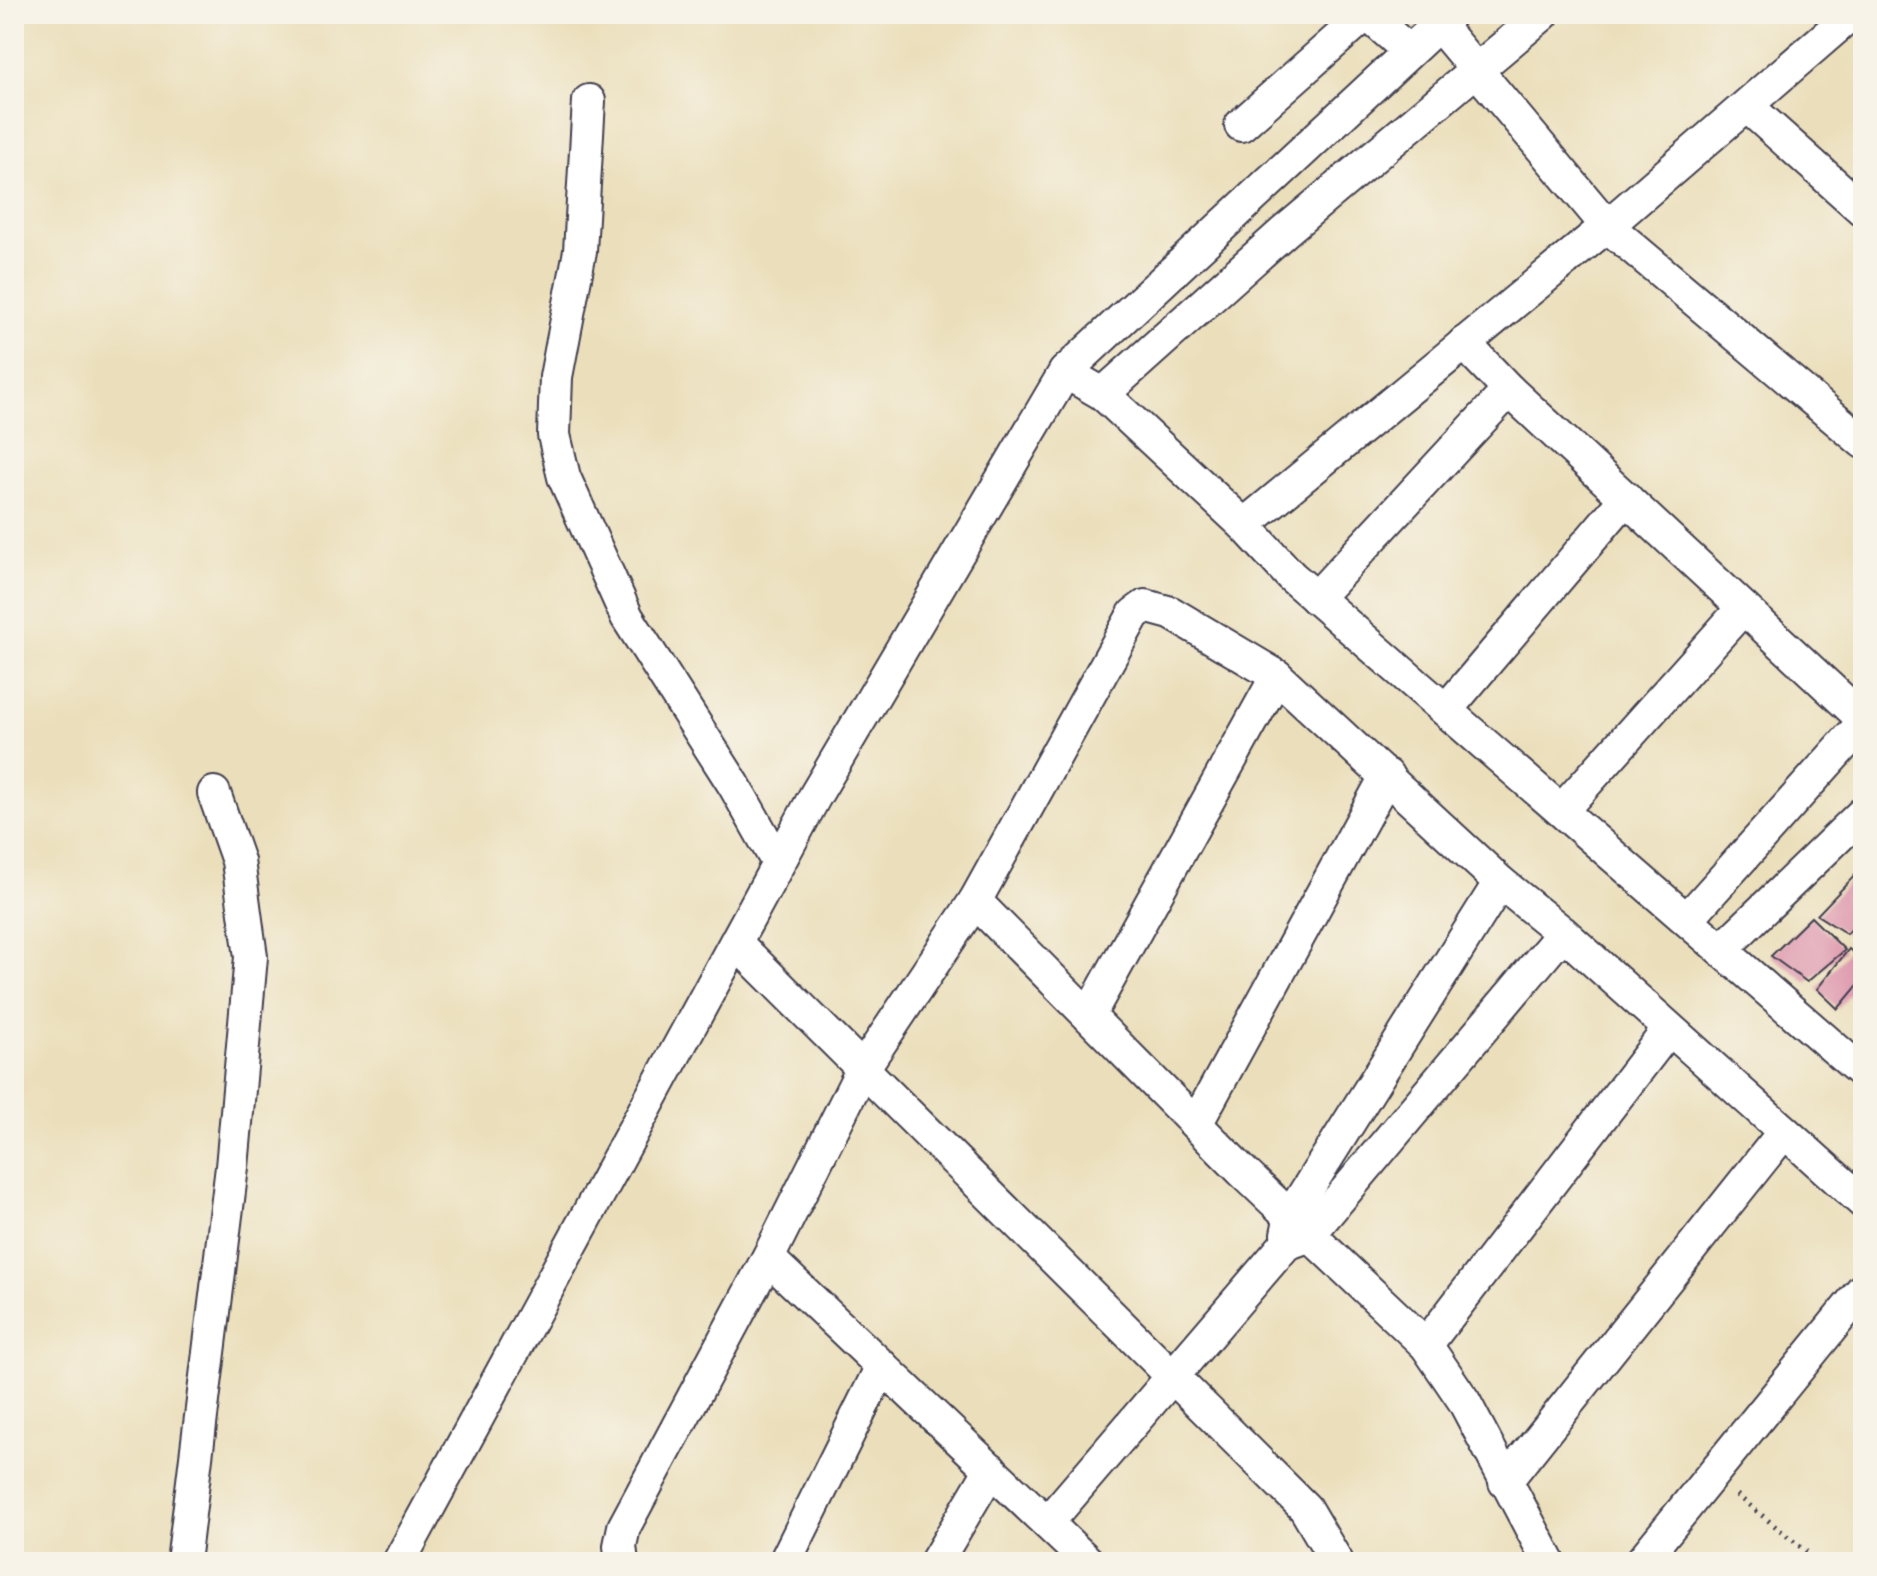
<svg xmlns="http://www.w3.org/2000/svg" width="1877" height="1576" viewBox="0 0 1877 1576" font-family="Vollkorn,serif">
<rect width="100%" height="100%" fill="#f7f3e8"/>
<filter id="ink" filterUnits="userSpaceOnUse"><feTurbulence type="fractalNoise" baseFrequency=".0125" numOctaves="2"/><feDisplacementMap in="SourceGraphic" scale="16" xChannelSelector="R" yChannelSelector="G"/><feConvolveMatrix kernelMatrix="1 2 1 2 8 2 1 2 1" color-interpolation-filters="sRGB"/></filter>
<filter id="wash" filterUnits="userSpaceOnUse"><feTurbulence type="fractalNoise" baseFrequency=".006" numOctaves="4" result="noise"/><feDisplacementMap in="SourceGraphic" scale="32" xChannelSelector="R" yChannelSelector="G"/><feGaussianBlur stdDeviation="1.8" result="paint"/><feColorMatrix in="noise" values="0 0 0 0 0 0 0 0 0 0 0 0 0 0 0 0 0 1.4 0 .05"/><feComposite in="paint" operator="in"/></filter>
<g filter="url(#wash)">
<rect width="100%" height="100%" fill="#ebdfbb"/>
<g id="blocks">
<!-- building -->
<g fill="#de98ad">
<path d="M1860,870l3,2v45l-16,17 -30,-19z"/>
<path d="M1811,917l34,33 -38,32 -36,-26z"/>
<path d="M1849,949l14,12v18l-25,30 -21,-20z"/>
</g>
</g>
</g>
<g filter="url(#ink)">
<use href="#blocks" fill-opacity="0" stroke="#403e4e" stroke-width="2"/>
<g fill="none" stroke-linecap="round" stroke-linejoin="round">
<defs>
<g id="minor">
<path d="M1367,14l42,37"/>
<path d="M1438,24l169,202 256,216"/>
<path d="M589,101l-9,150 -24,126 -2,58 10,42 63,140 107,168 44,78"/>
<path d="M1747,106l116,104"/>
<path d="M1241,125l125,-111"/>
<path d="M1464,343l45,47 354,329"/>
<path d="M1065,372l38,22 141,131 47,51 572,497"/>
<path d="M1103,394l181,-162 259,-218"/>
<path d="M1244,525l363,-299 245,-212"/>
<path d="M1316,598l193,-208"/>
<path d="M1446,710l180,-212"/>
<path d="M1562,810l181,-202"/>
<path d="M975,901l267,270 184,174 38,56 85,161"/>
<path d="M1688,918l175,-195"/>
<path d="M737,944l568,564 32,54"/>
<path d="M1723,948l140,-135"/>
<path d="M1089,1015l188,-339"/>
<path d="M1196,1124l191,-349"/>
<path d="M1287,1234l4,-19 209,-333"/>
<path d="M768,1258l320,304"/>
<path d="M1426,1345l243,-316"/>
<path d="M1505,1482l279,-350"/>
<path d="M1047,1523l239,-279 22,-8 255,-303"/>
<path d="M183,1562l49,-395 19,-210 -13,-96 -24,-68"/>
<path d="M399,1562l416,-766 250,-424 385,-358"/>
<path d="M622,1562l-2,-16 4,-19 144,-269 94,-188 113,-169 159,-287 11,-8 26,7 106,63 223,206 63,51 300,269"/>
<path d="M785,1562l97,-196"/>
<path d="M936,1562l55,-93"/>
<path d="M1641,1562l222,-273"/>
</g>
</defs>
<!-- minor casing -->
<use href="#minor" stroke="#403e4e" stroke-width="36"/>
<!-- path -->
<path stroke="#403e4e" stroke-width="5" stroke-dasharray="2 6" stroke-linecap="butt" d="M1737,1495l82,67"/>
<!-- minor -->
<use href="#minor" stroke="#fff" stroke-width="32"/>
</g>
</g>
<!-- margin -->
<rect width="1877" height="1576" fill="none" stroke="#f7f3e8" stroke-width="48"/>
</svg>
